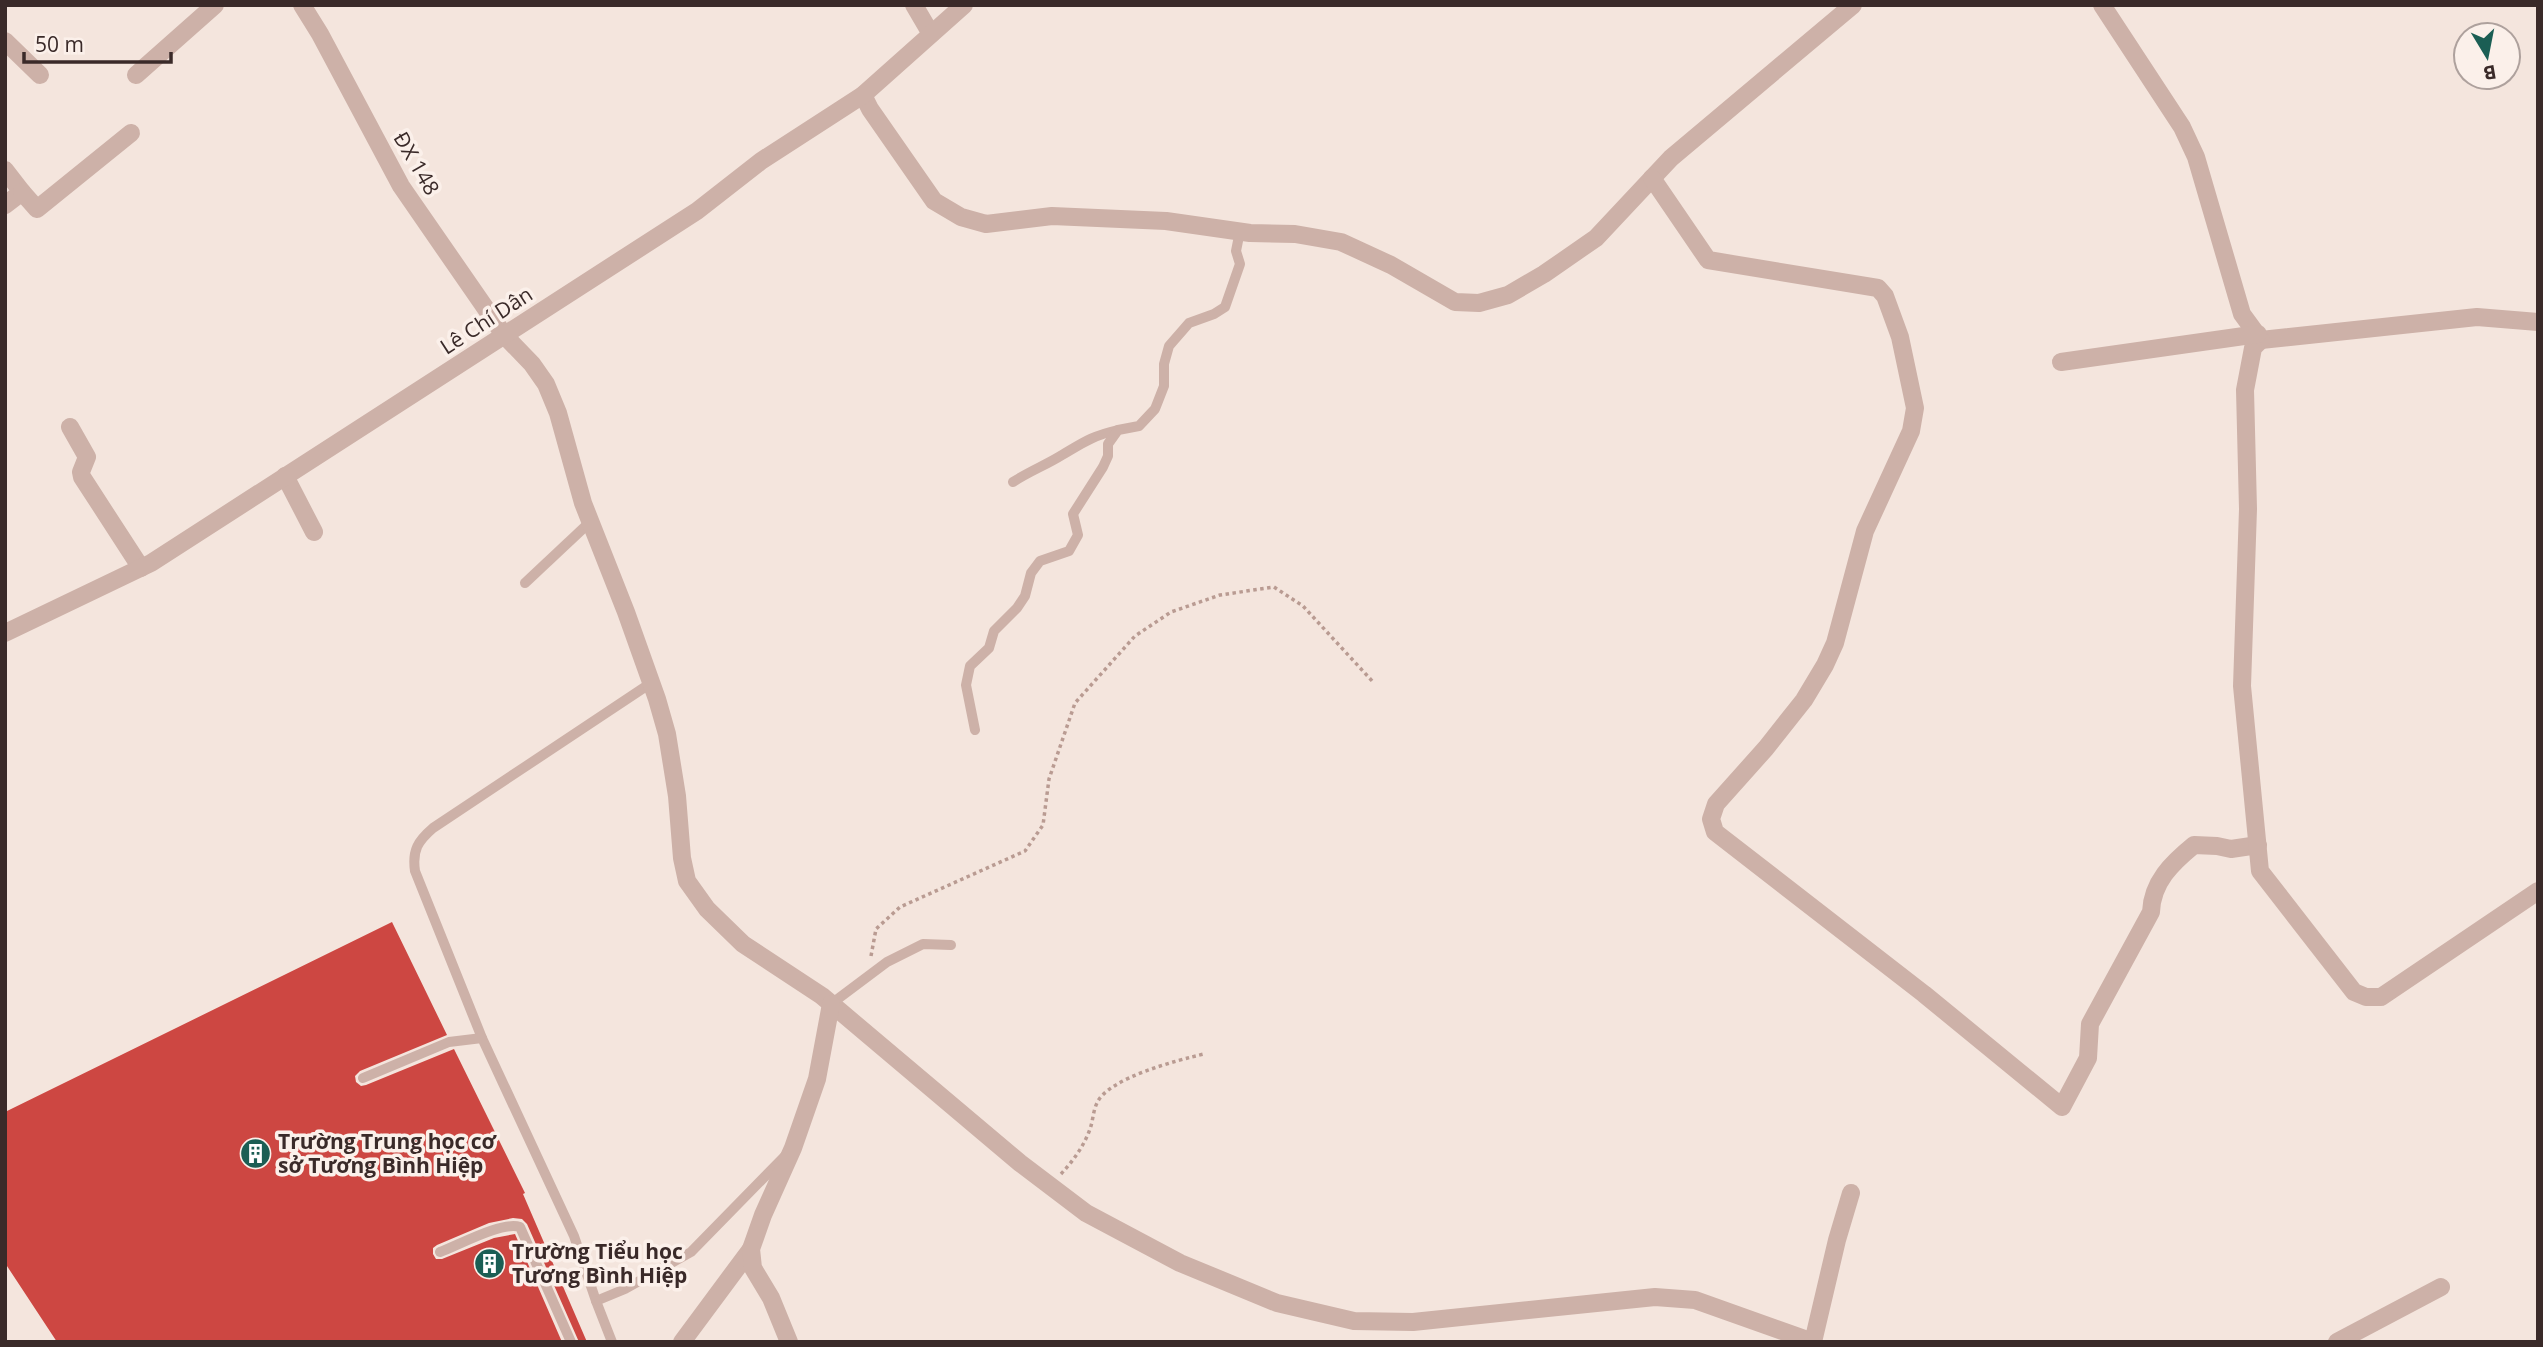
<svg xmlns="http://www.w3.org/2000/svg" width="2543" height="1347" viewBox="0 0 2543 1347" font-family="'Open Sans',sans-serif">
<rect width="100%" height="100%" fill="#f4e5dd"/>
<!-- building -->
<path fill="#cd4742" d="M392,922l55,113 -87,36 -5,5 1,6 5,4 5,-1 88,-36 71,144 -2,1 64,148h-8l-52,-118 -5,-5 -9,-1 -24,5 -52,22 -4,3v6l3,5h6l52,-21 21,-4 47,108h-505l-52,-79v-151z"/>
<g fill="none" stroke-linecap="round" stroke-linejoin="round">
<!-- path -->
<g stroke="#b99b92" stroke-width="3.5" stroke-dasharray="3.5 3.5" stroke-linecap="butt">
<path d="M871,956l5,-27 24,-22 125,-56 18,-26 6,-46 26,-76 60,-67 36,-24 49,-17 54,-8 29,19 71,77"/>
<path d="M1061,1174c12,-13 23,-28 29,-45 3,-8 3,-18 7,-26 11,-25 81,-43 107,-49"/>
</g>
<!-- service -->
<g stroke="#cdb1a8" stroke-width="10">
<path d="M1013,482c17,-11 33,-17 49,-27 22,-13 30,-19 56,-25"/>
<path d="M525,583l65,-61"/>
<path d="M975,730l-9,-45 4,-19 19,-18 5,-17 23,-23 8,-12 6,-23 9,-12 29,-10 9,-16 -5,-21 30,-47 5,-11v-12l10,-14 21,-4 16,-17 9,-23v-22l5,-18 20,-23 25,-9 11,-7 15,-43 -4,-13 4,-20"/>
<path d="M831,1004l56,-42 36,-18 28,1"/>
<path d="M482,1038l-67,-167c-3,-21 3,-30 18,-43l218,-145"/>
<path d="M363,1078l86,-36 33,-4 92,198 22,65 29,-12 66,-37 95,-97"/>
<path d="M440,1252c19,-7 62,-31 80,-25l51,115"/>
<path d="M596,1301l16,41"/>
</g>
<!-- minor -->
<g stroke="#cdb1a8" stroke-width="18">
<path d="M302,5l18,29 81,152 103,149 28,29 14,20 12,29 25,90 43,109 31,87 10,35 10,62 5,62 5,23 20,28 36,35 79,52 198,167 66,50 94,50 97,40 77,18 59,1 242,-25 40,3 118,42"/>
<path d="M914,5l17,29"/>
<path d="M2102,5l80,122 14,30 46,157 19,26 216,-23 61,5"/>
<path d="M5,41l35,34"/>
<path d="M136,75l79,-70"/>
<path d="M863,95l7,14 64,92 27,16 25,7 66,-8 114,5 84,12 45,1 46,8 50,23 64,37 24,1 29,-8 36,-21 52,-36 75,-80 182,-153"/>
<path d="M5,170l17,22 -17,13"/>
<path d="M1652,178l56,82 170,28 7,8 15,41 15,71 -4,23 -46,100 -30,112 -10,22 -21,35 -38,48 -50,56 -5,15 4,13 209,162 138,113 26,-49 2,-34 61,-112c1,-30 21,-49 43,-67l23,1 14,3 27,-4"/>
<path d="M22,192l15,17 94,-76"/>
<path d="M2261,340l-8,8 -8,42 3,119 -6,177 18,185 94,121 12,5h15l157,-106"/>
<path d="M2061,362l197,-28"/>
<path d="M70,427l17,30 -6,15 1,5 59,91"/>
<path d="M285,476l29,56"/>
<path d="M682,1342l69,-93"/>
<path d="M789,1342l-18,-44 -18,-30 -2,-19 12,-34 30,-67 24,-69 14,-75"/>
<path d="M1813,1342l24,-102 14,-47"/>
<path d="M2337,1342l104,-55"/>
</g>
<!-- tertiary -->
<path stroke="#cdb1a8" stroke-width="18" d="M5,633l146,-70 546,-352 64,-50 102,-66 101,-90"/>
</g>
<!-- icons -->
<defs>
<symbol id="building-disc" viewBox="-11 -11 22 22"><circle r="9.5" fill="#1b5e54" stroke="#fbf0ea"/><path d="M-4-6H4V6H1V3H-1V6H-4ZM-2.5-4.3h1.7v1.8h-1.7ZM.8-4.3h1.7v1.8H.8ZM-2.5-1h1.7V.8h-1.7ZM.8-1h1.7V.8H.8Z" fill="#fff"/></symbol>
</defs>
<g fill-rule="evenodd">
<use href="#building-disc" x="238" y="1136" width="35" height="35"/>
<use href="#building-disc" x="472" y="1246" width="35" height="35"/>
</g>
<g text-anchor="middle" dominant-baseline="central" stroke-width="7" stroke-linejoin="round" paint-order="stroke">
<!-- street labels -->
<g font-size="21" fill="#3a2a29" stroke="#fbf0ea">
<text transform="translate(417 163) rotate(60)">ĐX 148</text>
<text transform="translate(486 320) rotate(-33)">Lê Chí Dân</text>
</g>
<!-- poi labels -->
<g font-size="21" font-weight="bold" fill="#3a2a29" stroke="#fbf0ea" text-anchor="start">
<text x="278" y="1141">Trường Trung học cơ<tspan x="278" dy="24">sở Tương Bình Hiệp</tspan></text>
<text x="512" y="1251">Trường Tiểu học<tspan x="512" dy="24">Tương Bình Hiệp</tspan></text>
</g>
</g>
<!-- border -->
<rect width="2543" height="1347" fill="none" stroke="#3a2a29" stroke-width="14"/>
<!-- north arrow -->
<g transform="translate(2487 56) rotate(170)"><circle r="33" fill="#fbf0ea" stroke="#aea19d" stroke-width="2"/>
<path d="M0-5L12 26L0 18L-12 26Z" fill="#1b5e54"/>
<text y="-10" font-size="19" font-weight="bold" text-anchor="middle" fill="#3a2a29">B</text>
</g>
<!-- scale -->
<path d="M24 52v10h147v-10" fill="none" stroke="#3a2a29" stroke-width="3.5"/>
<text x="35" y="52" font-size="21" fill="#3a2a29" stroke="#fbf0ea" stroke-width="5" paint-order="stroke">50 m</text>
</svg>
